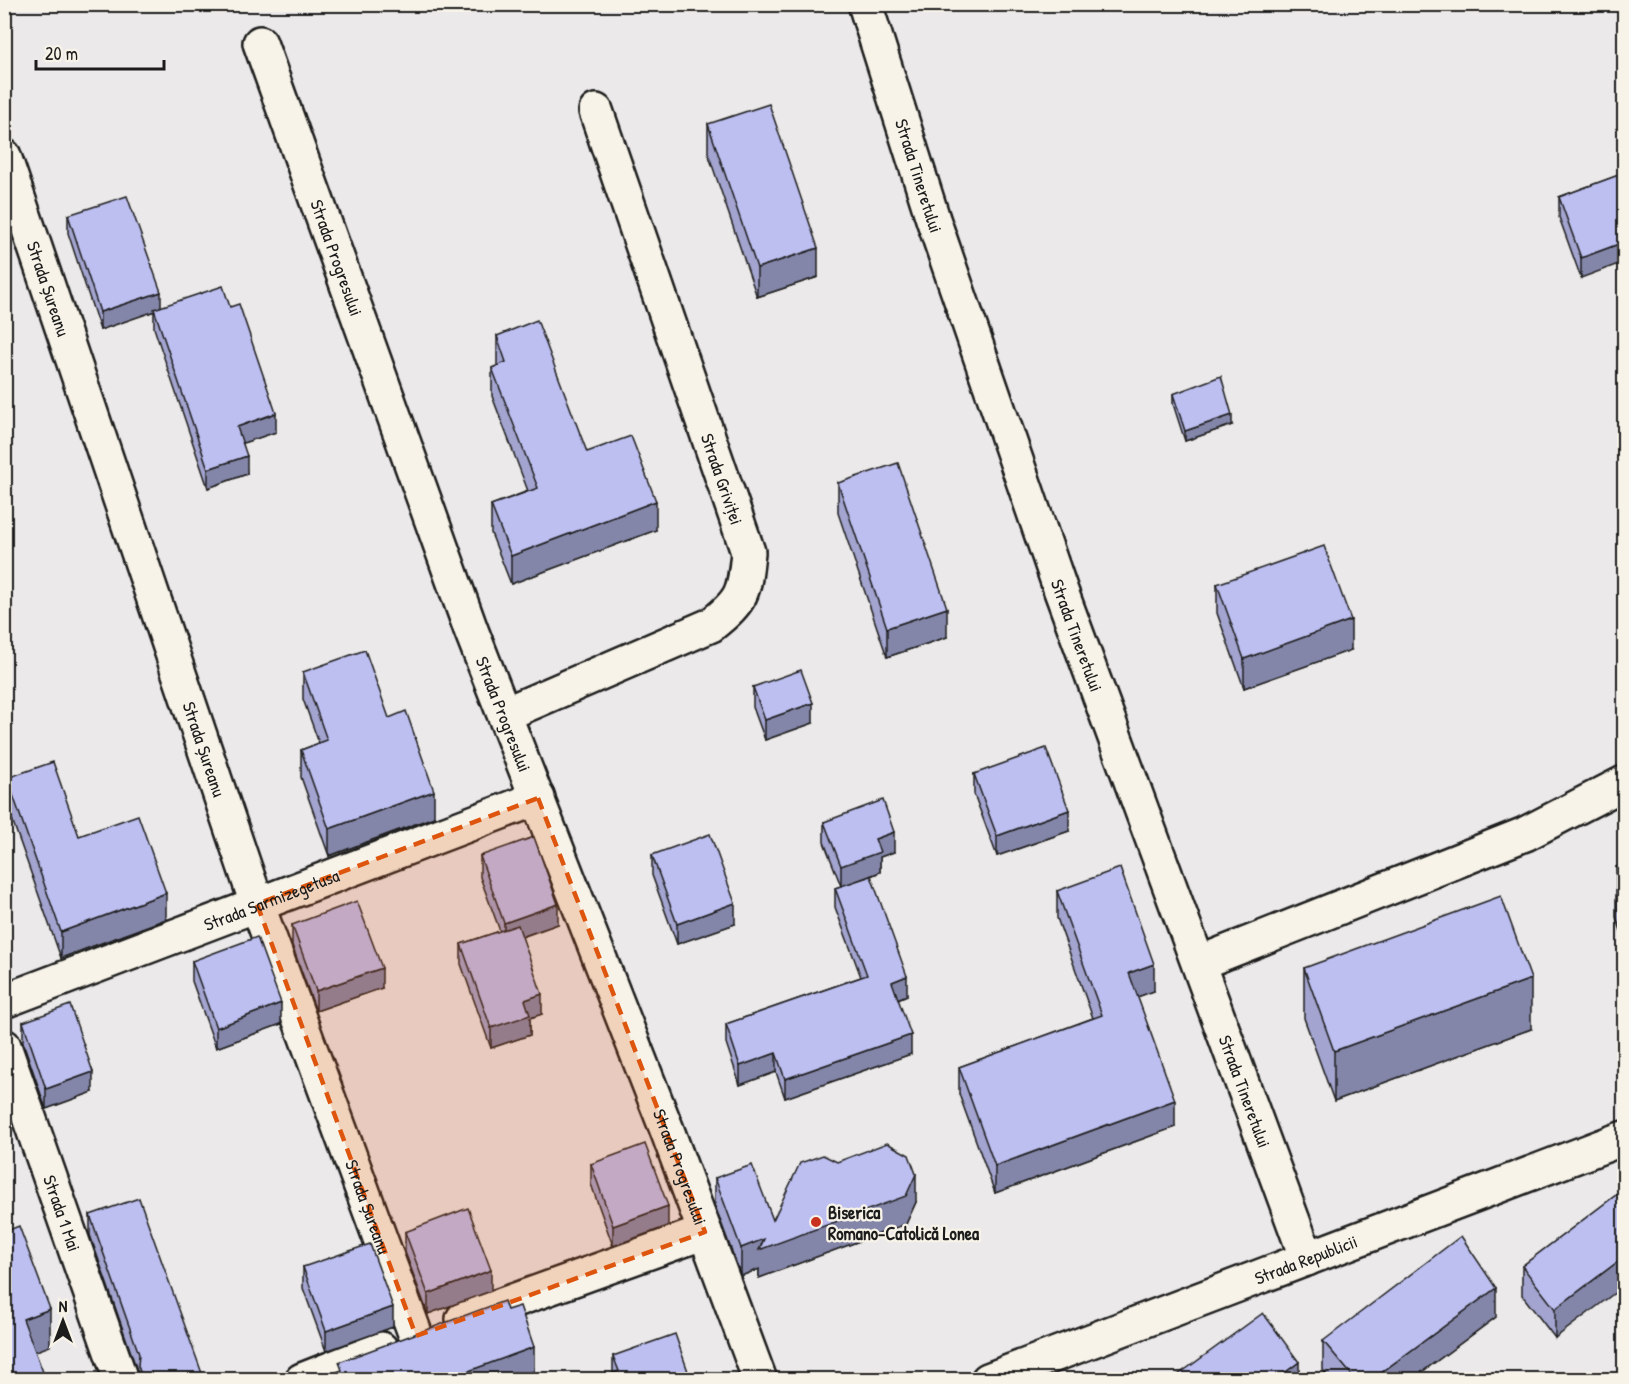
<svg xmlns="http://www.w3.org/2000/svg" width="1629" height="1384" viewBox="0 0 1629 1384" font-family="'Patrick Hand',sans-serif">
<rect width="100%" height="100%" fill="#ebe9ea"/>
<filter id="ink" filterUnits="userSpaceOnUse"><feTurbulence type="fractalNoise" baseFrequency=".0167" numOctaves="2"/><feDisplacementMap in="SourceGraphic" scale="12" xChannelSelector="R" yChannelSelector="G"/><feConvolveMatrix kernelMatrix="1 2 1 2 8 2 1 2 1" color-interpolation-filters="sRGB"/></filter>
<g filter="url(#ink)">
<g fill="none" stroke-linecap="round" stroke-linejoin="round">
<defs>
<g id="street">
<path id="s1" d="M865,4l68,215 128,372 246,668"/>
<path id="s2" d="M260,43l211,587 196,500 93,250"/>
<path id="s3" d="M4,156l253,748 159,432"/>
<path d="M505,714l206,-89c33,-26 33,-33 37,-73l-152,-441"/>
<path d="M1199,963l326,-129 99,-51"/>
<path id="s4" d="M4,1001l534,-203"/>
<path id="s5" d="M4,1046l117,334"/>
<path d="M463,1319l242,-87"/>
<path d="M302,1380l79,-31"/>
</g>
<g id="secondary">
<path id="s6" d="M988,1380l636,-242"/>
</g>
</defs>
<!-- street casing -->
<use href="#street" stroke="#1c1c1c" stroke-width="38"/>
<!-- secondary casing -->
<use href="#secondary" stroke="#1c1c1c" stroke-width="38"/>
<!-- street -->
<use href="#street" stroke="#f7f3e8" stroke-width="33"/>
<!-- secondary -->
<use href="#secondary" stroke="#f7f3e8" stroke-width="33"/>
</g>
<!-- wall -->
<g fill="#a3a4cf" stroke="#1c1c1c" stroke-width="1.5">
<path d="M708,124l110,153 -61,20 -49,-144z"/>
<path d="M1624,173l-43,105 -22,-61v-20z"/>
<path d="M68,215l93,92h69l46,125 -33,11 4,31 -39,14 -54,-160v-17l-54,19 -32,-97z"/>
<path d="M497,336l90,116 69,78 -145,54 -20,-51v-28l37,-14 -36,-95v-28l5,-2z"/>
<path d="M1173,394l59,31 -47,16 -12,-37z"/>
<path d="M838,483l109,154 -60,20 -49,-144z"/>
<path d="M1217,584l134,66 -107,38 -27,-75z"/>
<path d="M303,672l86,46 45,99 -105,39 -28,-79v-27l18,-7 -16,-44z"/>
<path d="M753,687l60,36 -48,17 -12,-33z"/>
<path d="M974,774l95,57 -72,25 -23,-62z"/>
<path d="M7,778l72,58 87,83 -105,39 -54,-153z"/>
<path d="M824,822l70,30 -14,5v15l-9,4 36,119 -9,4 13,55 -126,44 -9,-26 -36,13 -14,-42v-19l135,-47 -26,-70v-19l6,-2 -17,-44z"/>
<path d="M652,855l83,69 -58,20 -25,-69z"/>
<path d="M480,856l78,68 -36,13 20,77 -12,4v17l-39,13 -30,-84v-20l39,-13 -20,-54z"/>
<path d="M1624,864v75l-8,-22v-50z"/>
<path d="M1057,891l97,100 -17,6 38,130 -180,66 -36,-99v-27l134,-49 -36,-100z"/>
<path d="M292,925l90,63 -66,23 -24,-66z"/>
<path d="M192,961l89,63 -65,24 -24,-67z"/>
<path d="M1304,968l227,61 -197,72 -30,-83z"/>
<path d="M23,1022l70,70 -47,17 -23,-67z"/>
<path d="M591,1164l77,62 -55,20 -22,-62z"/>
<path d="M715,1178l58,42 143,-18 -10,22 -147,54v-9l-18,7 -26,-70z"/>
<path d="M1624,1189l-69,149 -33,-43v-29z"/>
<path d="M90,1215l114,165h-66v-7l-48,-138z"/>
<path d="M405,1232l86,59 -63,23 -23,-62z"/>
<path d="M303,1267l90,60 -67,24 -23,-63z"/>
<path d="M1496,1317l-85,63h-80l-8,-10v-29z"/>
<path d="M613,1356l78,24 -78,-7z"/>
</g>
<!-- shaded-wall -->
<g fill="#8486a9" stroke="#1c1c1c" stroke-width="1.5">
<path d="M1624,242v20l-43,16v-20z"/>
<path d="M818,248v29l-61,20v-29z"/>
<path d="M161,292v17l-61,21v-18z"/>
<path d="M276,413v19l-39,13v-18z"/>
<path d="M1232,415v10l-47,16v-10z"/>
<path d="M247,456v18l-39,14v-19z"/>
<path d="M656,501v29l-145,54v-28z"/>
<path d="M9,502v19l-5,2v-19z"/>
<path d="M8,526v19l-4,1v-18z"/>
<path d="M947,608v29l-60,20v-29z"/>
<path d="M1351,620v30l-107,38v-29z"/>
<path d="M813,703v20l-48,17v-20z"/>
<path d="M434,791v26l-105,39v-27z"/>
<path d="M1069,810v21l-72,25v-20z"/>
<path d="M894,832v20l-14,5v15l-39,15v-21l34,-27z"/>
<path d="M166,893v26l-105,39v-26z"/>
<path d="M735,903v21l-58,20v-20z"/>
<path d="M558,904v20l-54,19v-20z"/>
<path d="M1154,964v27l-25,9v-27z"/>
<path d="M382,968v20l-66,23v-20z"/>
<path d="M907,976v19l-15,6v-19z"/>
<path d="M1531,979v50l-197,72v-50z"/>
<path d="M542,994v20l-12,4v17l-39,13v-20l34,-28z"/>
<path d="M281,1003v21l-65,24v-20z"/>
<path d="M911,1035v19l-126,44v-19z"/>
<path d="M776,1053v19l-36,13v-19z"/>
<path d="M93,1072v20l-47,17v-20z"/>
<path d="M1175,1100v27l-180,66v-27z"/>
<path d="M916,1174v28l-10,22 -147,54v-9l-18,7v-28z"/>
<path d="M668,1206v20l-55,20v-20z"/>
<path d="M1624,1257v29l-69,52v-29z"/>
<path d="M491,1270v21l-63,23v-20z"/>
<path d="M1496,1288v29l-85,63h-40z"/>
<path d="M393,1307v20l-67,24v-20z"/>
<path d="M50,1309v37l-27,10v-37z"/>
<path d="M534,1347v24l-22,9h-68z"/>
<path d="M1299,1362v18h-24z"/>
</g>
<!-- building -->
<g fill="#bdbff1" stroke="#1c1c1c" stroke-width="1.5">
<path d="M769,104l49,144 -61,20 -49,-144z"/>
<path d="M1624,173v69l-43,16 -22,-61z"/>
<path d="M127,196l34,96 -61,20 -32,-97z"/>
<path d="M223,286l7,21 9,-3 37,109 -39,14 10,29 -39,13 -54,-160z"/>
<path d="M537,320l50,132 44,-16 25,65 -145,55 -20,-51 47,-17 -46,-120 14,-6 -9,-26z"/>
<path d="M1221,376l11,39 -47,16 -12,-37z"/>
<path d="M898,463l49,145 -60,20 -49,-145z"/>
<path d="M4,490l5,12 -5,2z"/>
<path d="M4,518l4,8 -4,2z"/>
<path d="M1324,546l27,74 -107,39 -27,-75z"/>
<path d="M365,650l24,68 17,-7 28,80 -105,38 -28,-79 26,-10 -24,-68z"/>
<path d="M801,670l12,33 -48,17 -12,-33z"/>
<path d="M1046,748l23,62 -72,26 -23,-62z"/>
<path d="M53,762l26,74 59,-21 28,78 -105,39 -54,-154z"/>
<path d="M883,800l11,32 -19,7 5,13 -39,14 -17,-44z"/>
<path d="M710,834l25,69 -58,21 -25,-69z"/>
<path d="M534,837l24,67 -54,19 -24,-67z"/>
<path d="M1624,864v26l-8,-23z"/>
<path d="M1120,868l34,96 -25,9 46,127 -180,66 -36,-99 143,-52 -45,-124z"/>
<path d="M871,876l36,100 -15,6 19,53 -126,44 -9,-26 -36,13 -14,-42 141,-49 -32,-87z"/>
<path d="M1501,896l30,83 -197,72 -30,-83z"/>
<path d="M357,901l25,67 -66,23 -24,-66z"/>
<path d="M518,925l24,69 -17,6 5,15 -39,13 -30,-84z"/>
<path d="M257,937l24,66 -65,25 -24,-67z"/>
<path d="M70,1005l23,67 -47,17 -23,-67z"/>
<path d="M887,1143l22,12 7,19 -10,22 -147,54 5,-11 -23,9 -26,-70 37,-13 21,55 27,-57 23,-8 14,7z"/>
<path d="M645,1144l23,62 -55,20 -22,-62z"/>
<path d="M1624,1189v68l-69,52 -33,-43z"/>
<path d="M139,1198l65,181 -1,1h-60l-5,-14 1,-12 -49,-139z"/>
<path d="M468,1208l23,62 -63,24 -23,-62z"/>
<path d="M19,1226l31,83 -27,10 23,61h-42v-148z"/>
<path d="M1461,1236l35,52 -125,92h-15l-33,-39z"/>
<path d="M370,1244l23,63 -67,24 -23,-64z"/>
<path d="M504,1301l3,9 13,-4 14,41 -90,33h-129l27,-10 -3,-8z"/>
<path d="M1263,1313l36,49 -24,18h-104z"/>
<path d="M675,1334l16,46h-95l23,-9 -6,-15z"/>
</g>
</g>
<!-- marked area -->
<path fill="#de560d" fill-opacity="0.2" stroke="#de560d" stroke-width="4.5" stroke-dasharray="12 8" stroke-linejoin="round" d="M538,798l167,434 -289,104 -159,-432z"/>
<!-- markers -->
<circle fill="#c8321e" stroke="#f7f3e8" stroke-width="2" cx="816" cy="1222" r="6"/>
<g text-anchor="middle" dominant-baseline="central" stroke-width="4.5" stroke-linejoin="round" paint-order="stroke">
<!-- street labels -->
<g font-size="18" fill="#1c1c1c" stroke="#f7f3e8">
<text stroke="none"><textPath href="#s1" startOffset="180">Strada Tineretului</textPath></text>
<text stroke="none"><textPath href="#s2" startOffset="228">Strada Progresului</textPath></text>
<text stroke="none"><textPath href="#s3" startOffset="140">Strada Șureanu</textPath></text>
<text transform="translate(722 479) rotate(71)">Strada Griviței</text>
<text stroke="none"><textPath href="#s1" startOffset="666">Strada Tineretului</textPath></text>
<text stroke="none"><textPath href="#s2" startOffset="714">Strada Progresului</textPath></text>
<text stroke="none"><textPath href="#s3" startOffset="626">Strada Șureanu</textPath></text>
<text stroke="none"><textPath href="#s4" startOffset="286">Strada Sarmizegetusa</textPath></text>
<text stroke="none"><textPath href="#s1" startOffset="1152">Strada Tineretului</textPath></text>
<text stroke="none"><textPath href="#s2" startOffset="1200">Strada Progresului</textPath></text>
<text stroke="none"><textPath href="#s3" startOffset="1112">Strada Șureanu</textPath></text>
<text stroke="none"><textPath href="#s5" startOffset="177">Strada 1 Mai</textPath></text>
<text stroke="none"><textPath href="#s6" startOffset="340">Strada Republicii</textPath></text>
</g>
<!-- poi labels -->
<g font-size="18" font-weight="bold" fill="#1c1c1c" stroke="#f7f3e8" text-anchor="start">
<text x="828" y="1212">Biserica<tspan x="828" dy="21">Romano-Catolică Lonea</tspan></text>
</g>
</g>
<!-- margin -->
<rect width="1629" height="1384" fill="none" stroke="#f7f3e8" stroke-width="24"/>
<rect x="12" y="12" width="1605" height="1360" fill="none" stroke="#1c1c1c" stroke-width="2" filter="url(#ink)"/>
<!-- north arrow -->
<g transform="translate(63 1321)" stroke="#f7f3e8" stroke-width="4.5" paint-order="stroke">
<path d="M0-4.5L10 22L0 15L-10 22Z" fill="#1c1c1c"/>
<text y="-9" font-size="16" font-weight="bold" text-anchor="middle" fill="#1c1c1c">N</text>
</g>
<!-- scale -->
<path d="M36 60v9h128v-9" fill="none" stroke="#1c1c1c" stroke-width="3"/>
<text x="45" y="60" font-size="18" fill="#1c1c1c" stroke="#f7f3e8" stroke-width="4.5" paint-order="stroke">20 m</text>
</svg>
